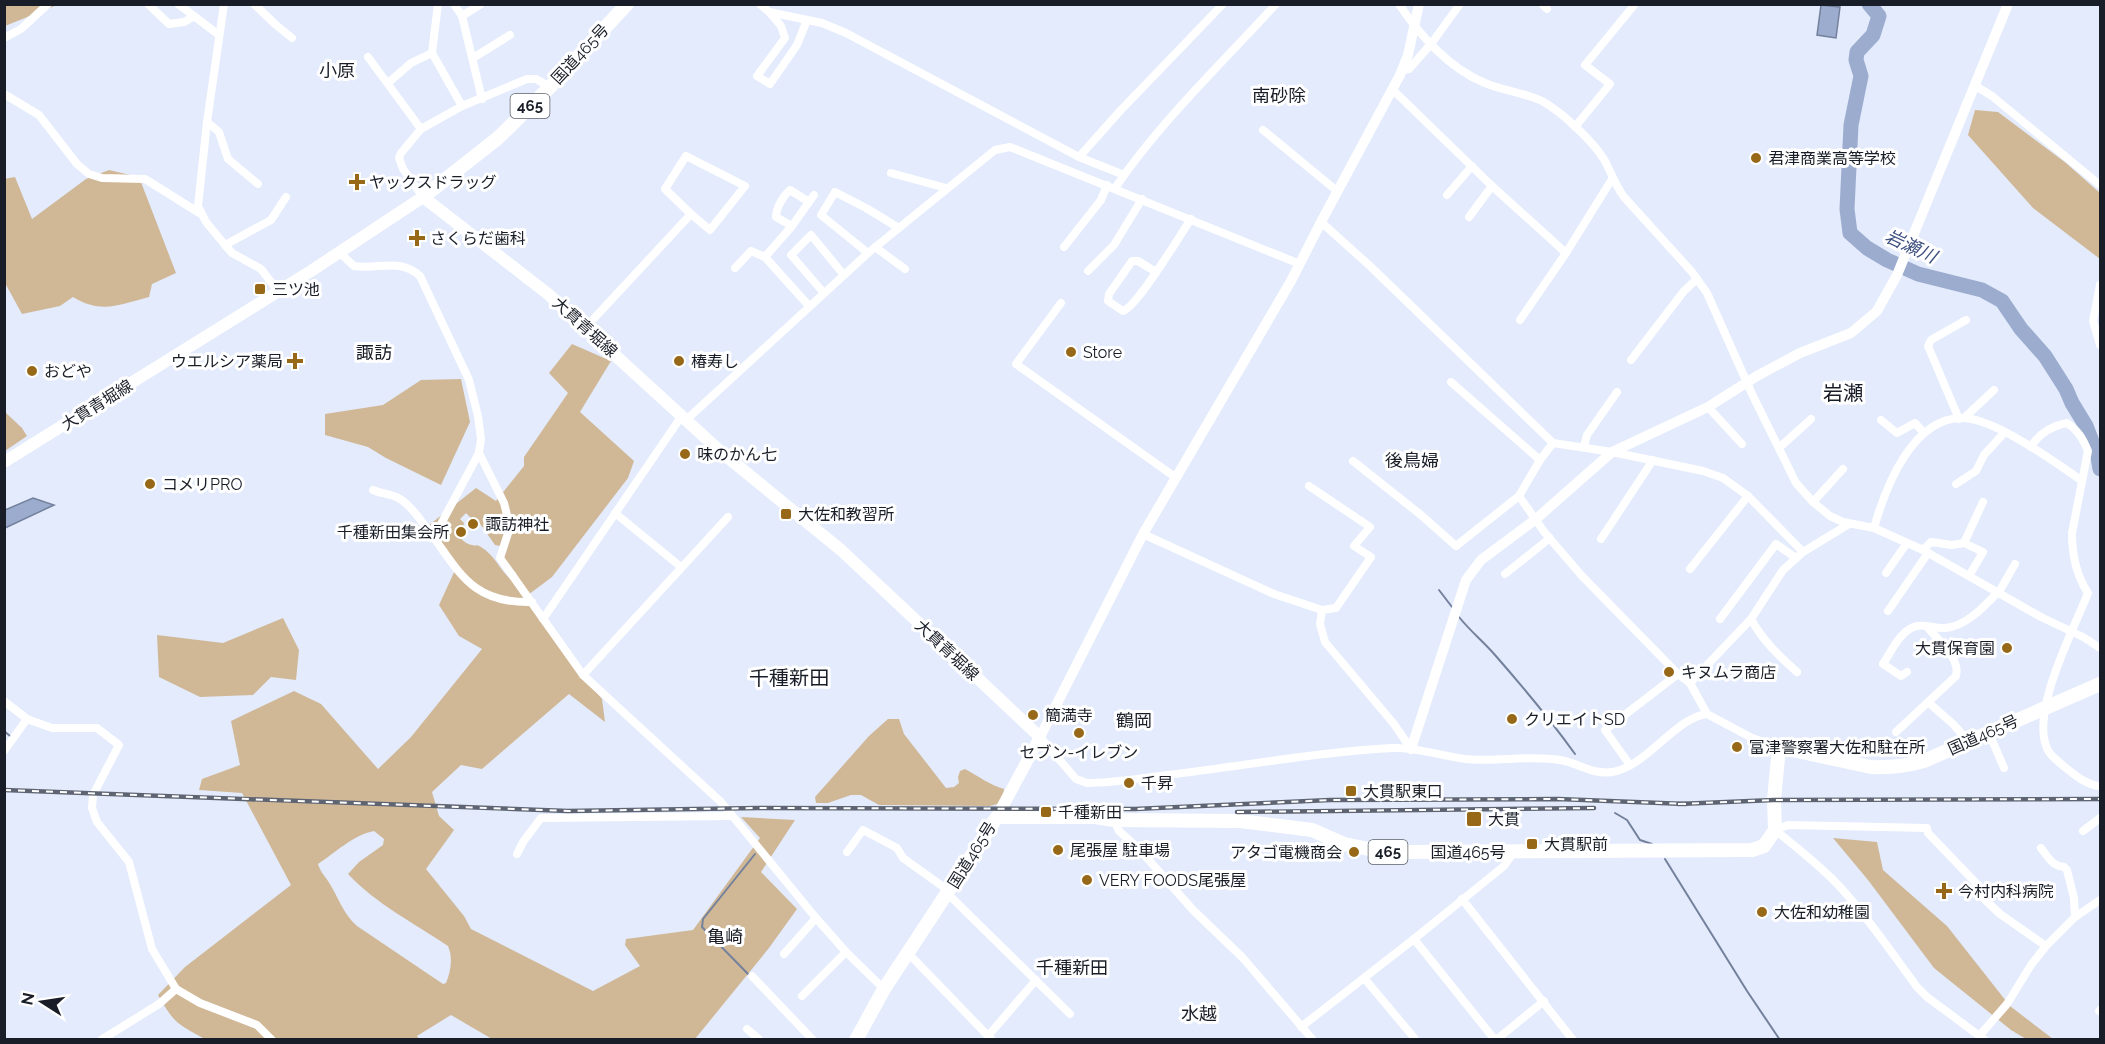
<svg xmlns="http://www.w3.org/2000/svg" width="2105" height="1044" viewBox="0 0 2105 1044" font-family="Raleway,'Noto Sans JP',sans-serif">
<rect width="100%" height="100%" fill="#e3ebfc"/>
<!-- forest -->
<g fill="#d0b897" fill-rule="evenodd">
<path d="M5,5h52l-52,21z"/>
<path d="M1975,110l23,2 68,51 34,30v66l-67,-51 -65,-73z"/>
<path d="M109,170l30,7 37,96 -24,11 -3,13c-30,8 -48,17 -76,0l-13,9 -38,8 -17,-31 -1,-104 11,-2 17,42 54,-40z"/>
<path d="M572,344l39,17 -31,51 54,49 -6,17 -76,99 -28,21 78,101 3,23 -36,-28 -87,75 -21,-4 -29,27 7,24 15,14 -28,39 38,47 7,13 122,62 47,-25 -15,-21 1,-6 67,-9 67,-92 -19,-21 54,3 -34,52 36,37 -28,39 -74,91h-203l-41,-24 -34,21 2,3h-214c-28,-15 -31,-16 -47,-44l27,-28 106,-82 -49,-92 -43,-3 3,-11 38,-14 -9,-44 63,-30 27,13 57,65 33,-32 71,-88 -23,-13 -20,-31 17,-37 -32,-39 52,-41 20,13 28,-35v-9l44,-64 -19,-20zM466,513l5,5h5l19,27 5,1 3,13 13,14 1,7 -3,2c-13,-9 -18,-26 -33,-35 -6,-4 -2,0 -9,-2 -8,-1 -14,-9 -17,-16l3,-3 5,1 1,-4 -4,-4zM374,831l10,8 -1,6 -24,17 -11,12c28,30 66,49 100,72 5,11 3,25 -2,37l-3,1 -86,-58c-14,-12 -19,-30 -29,-45 -4,-6 -8,-10 -10,-17 17,-11 35,-29 56,-33z"/>
<path d="M461,379l9,43 -29,63 -55,-27 -18,-11 -43,-12v-21l58,-9 38,-25z"/>
<path d="M5,412l17,16 5,8 -22,15z"/>
<path d="M283,618l16,32 -3,30 -25,-3 -18,18 -53,2 -41,-20 -2,-42 66,8z"/>
<path d="M888,719h11l5,15 42,54 8,-1 5,-4 -1,-6 2,-6 5,-2c13,7 25,16 39,20l-1,8 -5,7 -9,2 -110,-1 -18,-10h-10l-23,8h-12l-1,-6 54,-61z"/>
<path d="M1833,838l44,4 6,28 64,56 63,80 43,33h-27l-15,-9 -77,-62 -66,-88z"/>
</g>
<!-- water -->
<g fill="#9cacce" stroke="#74819c" stroke-width="1.5">
<path d="M1821,5l19,2 -4,31 -19,-3z"/>
<path d="M33,498l21,7 -49,23v-18z"/>
</g>
<g fill="none" stroke-linecap="round" stroke-linejoin="round">
<!-- stream -->
<g stroke="#74819c" stroke-width="2">
<path d="M1439,590l13,17"/>
<path d="M1459,617c12,15 24,24 36,38 28,32 55,64 80,99"/>
<path d="M4,731l6,5"/>
<path d="M1615,813l12,7 13,20 12,4"/>
<path d="M1665,859l82,132 33,49"/>
<path d="M750,976l-48,-49 1,-8 52,-65"/>
</g>
<!-- river -->
<path stroke="#9cacce" stroke-width="15" d="M1869,4l10,12 -6,19 -16,17 -1,8 5,16 -10,49 -4,84 3,24 17,15 20,12 31,14 64,16 20,11 19,28 24,27 21,33 6,14 14,23 12,31 2,12"/>
<!-- minor -->
<g stroke="#fff" stroke-width="8">
<path d="M148,4l21,20 15,-2 9,-5"/>
<path d="M178,4l41,31"/>
<path d="M224,4l-17,118 -9,84 8,16 19,23 7,8 29,16 17,22"/>
<path d="M254,4l22,21 16,13"/>
<path d="M454,4l8,12 20,83"/>
<path d="M760,4l9,8 53,11 24,10 233,124 45,18"/>
<path d="M1399,4c21,32 51,65 86,79 19,8 40,10 57,18 20,11 52,41 63,60 6,12 11,25 19,36l68,75 15,21 45,101 44,89 17,19 17,14 13,6 31,6 49,22 118,67 42,20 17,11"/>
<path d="M1542,4l5,5"/>
<path d="M769,12l12,14 4,12 -28,38 13,8 27,-39 10,-25"/>
<path d="M462,16l19,-12"/>
<path d="M4,38l17,-9 27,-25"/>
<path d="M432,53l30,53"/>
<path d="M368,57l53,72"/>
<path d="M473,58l37,-23"/>
<path d="M1402,70l7,-1 22,-25 29,-40"/>
<path d="M388,83l23,-20 21,-10 6,-49"/>
<path d="M1974,85l18,11 108,89"/>
<path d="M1392,89l100,97 74,67"/>
<path d="M4,94l35,21 38,49 12,10 13,4 43,1 56,35"/>
<path d="M207,122l12,10 9,27 30,25"/>
<path d="M1575,127l35,-43 -25,-19 50,-61"/>
<path d="M1263,130l74,61"/>
<path d="M1079,157l41,-46 103,-107"/>
<path d="M891,173l55,15"/>
<path d="M1115,188c46,-67 106,-124 161,-184"/>
<path d="M1447,195l25,-29"/>
<path d="M423,197l-20,-28 -4,-11 2,-5 20,-24 41,-23 65,-27h9l14,8"/>
<path d="M1469,217l23,-31"/>
<path d="M1321,222l49,44 183,177 59,9 91,19 20,7 25,18 55,56"/>
<path d="M792,226l-16,-9c0,-9 7,-21 14,-27l19,12"/>
<path d="M225,245l46,-25 15,-23"/>
<path d="M875,247l30,22"/>
<path d="M1064,247l37,-47 6,-15"/>
<path d="M340,253l14,13c25,4 45,-9 66,10l49,104 9,36 3,23 -2,14 25,50 6,24 -10,31 83,117 138,127 95,116 30,34 38,37"/>
<path d="M868,253l-47,-38 14,-23 31,16 33,20"/>
<path d="M765,257l27,-31 22,-31"/>
<path d="M735,268l16,-17 14,6 44,49"/>
<path d="M1088,271l26,-26 28,-46"/>
<path d="M1156,272l-18,-11h-6l-23,33 -1,7 15,10c14,-4 57,-76 68,-92"/>
<path d="M2100,285l-7,36 7,24"/>
<path d="M823,292l-32,-37 20,-20 32,39"/>
<path d="M1061,303l-45,61 159,113"/>
<path d="M1520,320l46,-67 46,-74"/>
<path d="M586,327l105,-113 19,16 35,-44 -59,-30 -21,33 26,25"/>
<path d="M1631,360l53,-69 13,-12"/>
<path d="M1451,382l89,78"/>
<path d="M1708,407l34,37"/>
<path d="M1964,418l30,-28"/>
<path d="M1959,419l-31,-73 3,-6 35,-20"/>
<path d="M1881,420l16,13 18,-10 9,10"/>
<path d="M685,421l183,-168 127,-103 15,-3 290,117"/>
<path d="M1584,446l3,-11 30,-43"/>
<path d="M2031,447c8,-14 21,-21 36,-24 11,7 16,16 21,28l-16,82c0,21 4,42 16,60 -14,36 -61,124 -39,159 4,6 11,11 17,16 10,8 18,15 31,18"/>
<path d="M1779,448l32,-29"/>
<path d="M1353,461l68,54 35,31 63,-50 21,-36 13,-17"/>
<path d="M1956,484l20,-13 8,-16 20,-22"/>
<path d="M373,490c9,4 19,4 27,9 9,5 16,15 22,23 35,43 44,82 110,80"/>
<path d="M1519,496l26,37 37,43 96,98 12,9 17,31"/>
<path d="M1813,502l30,-33"/>
<path d="M615,513l66,54"/>
<path d="M1874,528c11,-39 38,-112 90,-110 33,2 89,43 117,62"/>
<path d="M1143,534l131,60 48,16 14,-2 35,-51 -17,-11 16,-19 -61,-41"/>
<path d="M434,537l45,-84"/>
<path d="M1601,539l52,-79"/>
<path d="M1923,550l8,-8 21,3 12,-2"/>
<path d="M1690,569l58,-73"/>
<path d="M1886,573l21,-30"/>
<path d="M1505,574l45,-36"/>
<path d="M1969,576l14,-24 -19,-9 19,-41"/>
<path d="M1999,592l16,-28"/>
<path d="M1322,610l-2,14 5,18 69,82 17,25"/>
<path d="M1888,611l40,-58"/>
<path d="M543,619l138,-202"/>
<path d="M1720,619l56,-75 20,14"/>
<path d="M1751,619c12,22 28,37 46,53"/>
<path d="M1907,672l-6,4 -18,-12c8,-12 18,-35 34,-38 8,-2 19,3 28,2 20,-1 40,-22 53,-36"/>
<path d="M583,675l145,-158"/>
<path d="M1690,683l61,-64 32,-49 20,-18 46,-28"/>
<path d="M4,701l23,18 25,9h45l22,17 -26,50 -1,13 5,14 32,40 23,87 24,40 24,14 57,22 15,15"/>
<path d="M1929,703l24,21 15,17"/>
<path d="M1896,732l60,-56c5,-17 -18,-36 -28,-48"/>
<path d="M1989,733l15,35"/>
<path d="M1040,737l36,42 11,4c26,0 54,-5 81,-8 75,-9 150,-23 225,-27 24,-1 48,8 72,11 31,3 64,-4 95,1 19,3 32,15 52,12 33,-4 64,-55 95,-58l45,24 27,9"/>
<path d="M4,751l23,-32"/>
<path d="M1630,765l-25,-35 73,-56"/>
<path d="M1114,820l5,11 20,18 54,61 50,48 70,82"/>
<path d="M1775,830l13,-5 139,3 1,5 47,49 4,12 21,20 46,32"/>
<path d="M1775,830c22,18 46,36 66,58 28,31 51,65 76,99l10,10 58,43"/>
<path d="M2083,831l17,-13"/>
<path d="M2041,848c7,9 11,18 23,19l3,3 7,28 1,19"/>
<path d="M847,852l16,-22 34,18 6,10 46,33"/>
<path d="M517,854l6,-12 18,-24 191,-2"/>
<path d="M948,894l122,120"/>
<path d="M1462,899l111,141"/>
<path d="M1414,939l81,101"/>
<path d="M908,953l84,87"/>
<path d="M784,954l32,-36"/>
<path d="M752,976l61,64"/>
<path d="M1364,978l52,62"/>
<path d="M802,996l44,-44"/>
<path d="M2099,1011l1,-1"/>
<path d="M1301,1027l113,-88 90,-73 10,-14"/>
<path d="M747,1029l13,11"/>
<path d="M1980,1035l27,-31 24,-39 15,-19 29,-29 25,-17"/>
<path d="M988,1036l48,-56"/>
<path d="M101,1040l58,-36 17,-15"/>
<path d="M1496,1040l48,-39"/>
</g>
<!-- tertiary -->
<g stroke="#fff" stroke-width="10">
<path d="M1040,737l103,-203 148,-253 30,-59 79,-147 8,-20 11,-51"/>
<path d="M1411,749l55,-169 15,-20 55,-41 76,-67 96,-45 49,-31 43,-23 51,-20 26,-22 20,-36 111,-271"/>
</g>
<!-- secondary -->
<path stroke="#fff" stroke-width="12" d="M4,462l307,-191 112,-74 125,97 173,158 120,98 199,187 -43,80"/>
<!-- trunk -->
<g stroke="#fff" stroke-width="14">
<path d="M423,197l75,-59 52,-51 77,-83"/>
<path d="M856,1040l28,-51 113,-172h98l19,3 126,1 72,9 32,14 35,7 23,1 350,-2 12,-4 11,-16 -1,-30 5,-53 92,20c19,1 35,-1 53,-6l176,-77"/>
</g>
<defs>
<g id="rail">
<path d="M4,790l564,21 191,-3 376,1 195,-9 228,-1 128,5"/>
<path d="M1678,804l96,-4 326,-1"/>
<path d="M1237,812l357,-4"/>
</g>
</defs>
<!-- rail casing -->
<use href="#rail" stroke="#5e6471" stroke-width="4.5"/>
<!-- rail -->
<use href="#rail" stroke="#fff" stroke-width="2" stroke-dasharray="7" stroke-linecap="butt"/>
</g>
<!-- markers -->
<g fill="#976818" stroke="#fff" stroke-width="2">
<circle cx="1756" cy="158" r="6"/>
<path d="M354 173h6v6h6v6h-6v6h-6v-6h-6v-6h6z"/>
<path d="M414 229h6v6h6v6h-6v6h-6v-6h-6v-6h6z"/>
<rect x="254" y="283" width="12" height="12" rx="3"/>
<circle cx="1071" cy="352" r="6"/>
<path d="M292 352h6v6h6v6h-6v6h-6v-6h-6v-6h6z"/>
<circle cx="679" cy="361" r="6"/>
<circle cx="32" cy="371" r="6"/>
<circle cx="685" cy="454" r="6"/>
<circle cx="150" cy="484" r="6"/>
<rect x="780" y="508" width="12" height="12" rx="3"/>
<circle cx="473" cy="524" r="6"/>
<circle cx="461" cy="532" r="6"/>
<circle cx="2007" cy="648" r="6"/>
<circle cx="1669" cy="672" r="6"/>
<circle cx="1033" cy="715" r="6"/>
<circle cx="1512" cy="719" r="6"/>
<circle cx="1079" cy="733" r="6"/>
<circle cx="1737" cy="747" r="6"/>
<circle cx="1129" cy="783" r="6"/>
<rect x="1345" y="785" width="12" height="12" rx="3"/>
<rect x="1040" y="806" width="12" height="12" rx="3"/>
<rect x="1466" y="811" width="16" height="16" rx="3"/>
<rect x="1526" y="838" width="12" height="12" rx="3"/>
<circle cx="1058" cy="850" r="6"/>
<circle cx="1354" cy="852" r="6"/>
<circle cx="1087" cy="880" r="6"/>
<path d="M1941 882h6v6h6v6h-6v6h-6v-6h-6v-6h6z"/>
<circle cx="1762" cy="912" r="6"/>
</g>
<g text-anchor="middle" dominant-baseline="central" stroke-width="6" stroke-linejoin="round" paint-order="stroke">
<!-- shield labels -->
<g fill="#fff" stroke="#5d6168" stroke-width="1.5">
<rect x="510.5" y="94" width="39" height="24" rx="4.5"/>
<rect x="1368.5" y="840" width="39" height="24" rx="4.5"/>
</g>
<g font-size="15" font-weight="bold" fill="#181d27">
<text x="530" y="106">465</text>
<text x="1388" y="852">465</text>
</g>
<!-- street labels -->
<g font-size="16" fill="#181d27" stroke="#fff">
<text transform="translate(580 54) rotate(-47)">国道465号</text>
<text transform="translate(585 327) rotate(42)">大貫青堀線</text>
<text transform="translate(97 405) rotate(-32)">大貫青堀線</text>
<text transform="translate(947 650) rotate(43)">大貫青堀線</text>
<text transform="translate(1983 735) rotate(-24)">国道465号</text>
<text x="1468" y="852">国道465号</text>
<text transform="translate(972 855) rotate(-58)">国道465号</text>
</g>
<!-- poi labels -->
<g font-size="16" fill="#181d27" stroke="#fff" text-anchor="start">
<text x="1768" y="158">君津商業高等学校</text>
<text x="369" y="182">ヤックスドラッグ</text>
<text x="430" y="238">さくらだ歯科</text>
<text x="272" y="289">三ツ池</text>
<text x="1083" y="352">Store</text>
<text x="283" y="361" text-anchor="end">ウエルシア薬局</text>
<text x="691" y="361">椿寿し</text>
<text x="44" y="371">おどや</text>
<text x="697" y="454">味のかん七</text>
<text x="162" y="484">コメリPRO</text>
<text x="798" y="514">大佐和教習所</text>
<text x="485" y="524">諏訪神社</text>
<text x="449" y="532" text-anchor="end">千種新田集会所</text>
<text x="1995" y="648" text-anchor="end">大貫保育園</text>
<text x="1681" y="672">キヌムラ商店</text>
<text x="1045" y="715">簡満寺</text>
<text x="1524" y="719">クリエイトSD</text>
<text x="1749" y="747">富津警察署大佐和駐在所</text>
<text x="1079" y="752" text-anchor="middle">セブン-イレブン</text>
<text x="1141" y="783">千昇</text>
<text x="1363" y="791">大貫駅東口</text>
<text x="1058" y="812">千種新田</text>
<text x="1488" y="819">大貫</text>
<text x="1544" y="844">大貫駅前</text>
<text x="1070" y="850">尾張屋 駐車場</text>
<text x="1342" y="852" text-anchor="end">アタゴ電機商会</text>
<text x="1099" y="880">VERY FOODS尾張屋</text>
<text x="1958" y="891">今村内科病院</text>
<text x="1774" y="912">大佐和幼稚園</text>
</g>
<!-- neighbourhood labels -->
<g font-size="18" fill="#181d27" stroke="#fff">
<text x="337" y="70">小原</text>
<text x="1279" y="95">南砂除</text>
<text x="374" y="352">諏訪</text>
<text x="1412" y="460">後鳥婦</text>
<text x="1134" y="720">鶴岡</text>
<text x="725" y="936">亀崎</text>
<text x="1072" y="967">千種新田</text>
<text x="1199" y="1013">水越</text>
</g>
<!-- water labels -->
<g font-size="18" font-style="italic" fill="#3e5181" stroke="#fff">
<text transform="translate(1911 246) rotate(25)">岩瀬川</text>
</g>
<!-- quarter labels -->
<g font-size="20" fill="#181d27" stroke="#fff">
<text x="1843" y="393">岩瀬</text>
<text x="789" y="678">千種新田</text>
</g>
</g>
<!-- border -->
<rect width="2105" height="1044" fill="none" stroke="#181d27" stroke-width="12"/>
<!-- north arrow -->
<g transform="translate(42 1002) rotate(282)" stroke="#ffffff" stroke-width="4.5" paint-order="stroke">
<path d="M0-4.5L10 22L0 15L-10 22Z" fill="#181d27"/>
<text y="-9" font-size="16" font-weight="bold" text-anchor="middle" fill="#181d27">N</text>
</g>
</svg>
